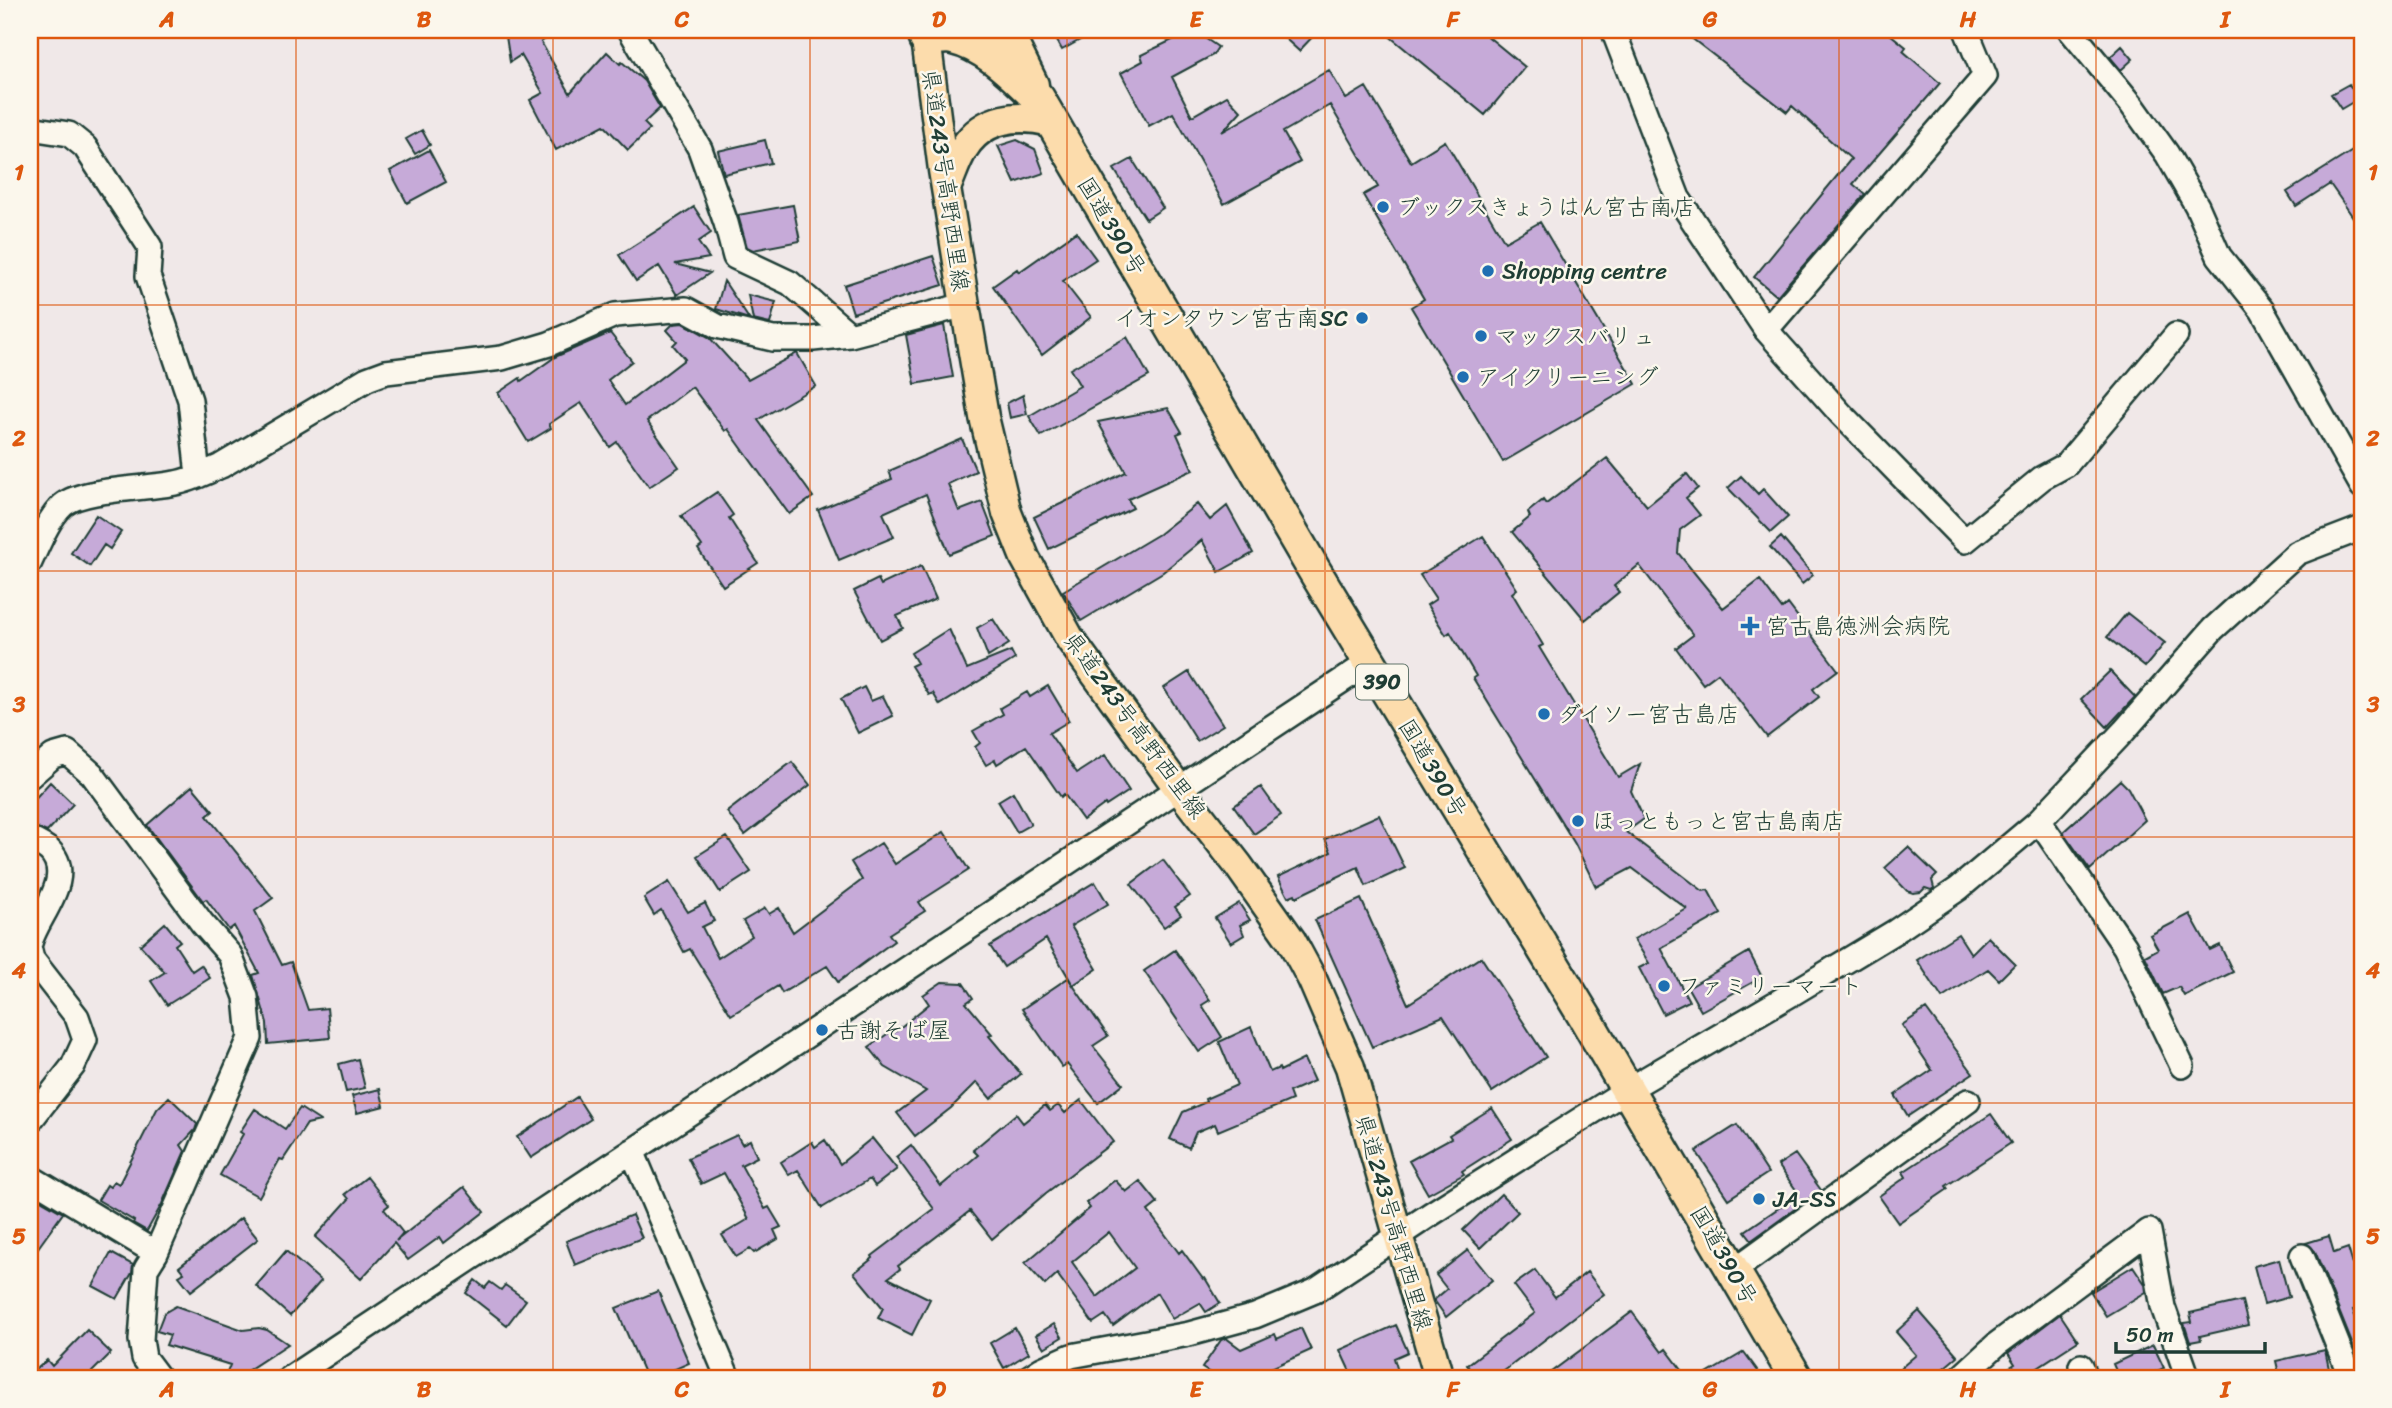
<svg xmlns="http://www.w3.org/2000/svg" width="2392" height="1408" viewBox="0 0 2392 1408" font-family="Sriracha,'Klee One',sans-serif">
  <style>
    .building { fill: #c6aad8; stroke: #1f3d34; stroke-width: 2; fill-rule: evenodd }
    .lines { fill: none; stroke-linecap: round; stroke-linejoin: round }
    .minor-casing { stroke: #1f3d34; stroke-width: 28 }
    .major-casing { stroke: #1f3d34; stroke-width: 33 }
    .highway-casing { stroke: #1f3d34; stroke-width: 37 }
    .minor { stroke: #fbf7ec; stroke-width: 23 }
    .major { stroke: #fcdcac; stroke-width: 28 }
    .highway { stroke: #fcdcac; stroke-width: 32 }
    .grid { fill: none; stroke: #de580e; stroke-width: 2; stroke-opacity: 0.55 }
    .poi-dot { fill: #1f6fb2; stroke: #fbf7ec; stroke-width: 2.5 }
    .labels { text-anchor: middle; stroke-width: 5; stroke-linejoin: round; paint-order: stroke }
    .shield { fill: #fbf7ec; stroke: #61756b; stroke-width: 2 }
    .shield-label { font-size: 21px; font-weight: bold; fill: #1f3d34 }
    .street-label { font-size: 23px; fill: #1f3d34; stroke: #fbf7ec }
    .poi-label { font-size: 23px; fill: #1f3d34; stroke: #fbf7ec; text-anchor: start }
    .neatline { fill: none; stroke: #de580e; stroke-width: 2.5 }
    .grid-label { font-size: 23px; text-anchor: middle; font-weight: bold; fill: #de580e }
  </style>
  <rect width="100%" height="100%" fill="#f0e8e8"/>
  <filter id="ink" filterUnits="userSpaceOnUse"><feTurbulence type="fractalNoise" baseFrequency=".0143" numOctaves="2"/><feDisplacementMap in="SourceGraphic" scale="14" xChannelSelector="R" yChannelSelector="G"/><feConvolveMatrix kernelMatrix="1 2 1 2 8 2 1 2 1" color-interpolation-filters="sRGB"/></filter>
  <g filter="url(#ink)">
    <path class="building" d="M505,30H560L541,42L570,93L607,52L620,64L622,62L644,81L660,108L644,123L650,129L628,150L604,125L556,150L530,100L543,93L521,55L510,62Z
      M1051,30H1098L1062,50Z
      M1193,30L1218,47L1213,55L1172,77L1192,116L1227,96L1241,111L1222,132L1329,70L1346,99L1366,87L1411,162L1445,141L1505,242L1540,222L1636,384L1503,462L1411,307L1424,299L1363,195L1378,187L1330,105L1283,132L1300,162L1224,204L1173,113L1149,126L1121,73L1143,61L1141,55Z
      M1276,30H1319L1299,51Z
      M1382,30H1480L1525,67L1485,115Z
      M1681,30H1885L1906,47L1903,51L1940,83L1853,184L1865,194L1777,296L1754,277L1851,159L1792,106L1787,112Z
      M2122,46L2133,59L2121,70L2110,57Z
      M2349,84L2358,99L2341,109L2331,94Z
      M422,130L430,145L415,154L406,139Z
      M765,140L771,163L724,174L718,151Z
      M1017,140L1035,149L1044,173L1015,183L998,146Z
      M2362,145V230L2330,184L2296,206L2287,192Z
      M429,150L446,182L407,203L390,171Z
      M1132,159L1163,208L1146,219L1114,169Z
      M793,205L800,241L753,250L747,247L738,215Z
      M694,207L711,233L698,242L709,258L675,264L710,273L677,295L659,266L636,281L619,255Z
      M1076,232L1096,259L1063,281L1091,317L1042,355L993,286L1017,269L1019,272Z
      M933,256L943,285L853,313L844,285Z
      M724,281L749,319L716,309Z
      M748,295L776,302L770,324L753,320Z
      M683,323L710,338L748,380L797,353L816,386L758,420L813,497L789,514L728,429L725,431L692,387L647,421L679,467L649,487L617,442L610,447L581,403L549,424L551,428L528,442L498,393L520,378L521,381L555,357L610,333L632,361L608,380L625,405L685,359L673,345L677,341L667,330L673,324Z
      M944,325L953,377L915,384L906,335Z
      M1127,337L1149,376L1041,436L1029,416L1080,386L1070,369Z
      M1023,395L1027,414L1010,418L1007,403Z
      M1168,408L1182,432L1177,434L1193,470L1128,499L1133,508L1049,549L1034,517L1126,472L1098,422Z
      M962,439L976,471L948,484L959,511L982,502L995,536L949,554L926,494L883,513L894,537L839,560L818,510L892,479L889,471Z
      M1607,458L1647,506L1687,474L1698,488L1686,498L1700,515L1680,530L1678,553L1723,608L1760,580L1782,609L1788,604L1838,670L1813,689L1819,697L1767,737L1718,673L1703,684L1676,648L1693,635L1639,565L1614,586L1619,592L1585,620L1512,532L1530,517L1528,512L1543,500L1546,504Z
      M1741,476L1758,494L1763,489L1788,517L1771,532L1728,488Z
      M717,492L733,515L729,518L758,563L723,586L698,549L702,546L681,516Z
      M1197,504L1210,520L1227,506L1253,553L1219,572L1202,540L1163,572L1081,621L1063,591L1159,534Z
      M96,515L121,532L110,549L104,545L90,566L71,553Z
      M1483,536L1517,589L1512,593L1543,645L1539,647L1618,777L1640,764L1631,791L1644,819L1626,832L1703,891L1708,890L1721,914L1661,948L1689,1001L1663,1014L1639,968L1649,963L1634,939L1687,909L1632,868L1596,887L1575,844L1473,678L1476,676L1450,632L1446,635L1427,605L1436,599L1420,575Z
      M1781,537L1813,575L1802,584L1770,547Z
      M921,566L936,599L897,616L903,628L880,640L854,591L878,579L881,585Z
      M2127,613L2165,643L2145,667L2107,637Z
      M993,619L1009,644L988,657L977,628Z
      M949,629L967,669L1011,651L1015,659L940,705L933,693L929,695L911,666L917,663L911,653Z
      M2110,671L2135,697L2107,727L2081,699Z
      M1189,672L1223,725L1197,741L1164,688Z
      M1048,686L1069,721L1049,733L1077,773L1105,755L1129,791L1106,806L1105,804L1083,820L1064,794L1061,797L1026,746L997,764L995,760L986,765L975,747L980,743L973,731L1003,714L1000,708L1027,692L1030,697Z
      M864,687L871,701L883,696L893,716L858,733L841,699Z
      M792,762L810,785L745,835L727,812Z
      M2120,780L2128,788L2145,820L2090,870L2063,832Z
      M50,782L73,804L47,832L30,825V804Z
      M192,786L213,811L207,816L273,898L255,911L282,965L291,962L308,1010L327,1008L330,1038L268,1044L267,1023L253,975L259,973L234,926L229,930L206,899L203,901L147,825Z
      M1261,787L1281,815L1254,834L1234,806Z
      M1013,792L1031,824L1017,832L998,801Z
      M1379,815L1405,868L1366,886L1358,867L1296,897L1295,894L1288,897L1278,877L1331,852L1325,839Z
      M944,832L969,870L919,902L925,911L889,934L894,941L838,982L827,966L782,993L778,986L731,1015L690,949L684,952L661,910L654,915L644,898L669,882L688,912L705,903L714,921L702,927L718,958L752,936L743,921L765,908L769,914L779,908L793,932L862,880L851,862L881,843L895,864Z
      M727,837L751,872L720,892L697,856Z
      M1908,847L1937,875L1932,880L1934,888L1931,890L1925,888L1921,892L1913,893L1907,891L1885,868Z
      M1163,860L1190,896L1175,907L1181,915L1164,927L1131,884Z
      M1095,882L1108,904L1071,926L1097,969L1073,985L1046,939L1004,967L990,946Z
      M1361,899L1408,1004L1481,957L1546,1057L1492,1092L1443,1016L1372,1047L1315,920Z
      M1239,903L1250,920L1240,925L1244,935L1231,943L1215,918Z
      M2190,914L2210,950L2220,945L2233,972L2184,996L2179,987L2163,994L2145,956L2158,949L2150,935Z
      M165,923L180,941L175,945L192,971L201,965L210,978L167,1005L151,981L165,972L140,945Z
      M1958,934L1971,954L1988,937L2015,964L1999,980L1988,969L1942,998L1917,960Z
      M1175,950L1210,1000L1202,1005L1222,1037L1199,1052L1144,971Z
      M1749,952L1762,977L1701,1011L1688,988Z
      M1068,978L1108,1036L1093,1046L1123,1084L1098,1103L1067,1064L1062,1067L1022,1009Z
      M942,982L963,983L973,998L966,1003L992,1034L989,1036L1021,1074L991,1099L977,1082L951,1108L915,1136L897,1113L926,1091L885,1067L869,1047L890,1032L891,1035L929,1004L923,995Z
      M1926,1009L1973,1073L1908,1116L1895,1095L1932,1070L1902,1025Z
      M1251,1027L1270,1072L1279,1068L1280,1071L1304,1059L1314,1081L1289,1092L1292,1100L1218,1131L1215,1124L1196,1132L1189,1148L1170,1139L1183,1112L1206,1102L1205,1099L1237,1085L1219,1042Z
      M358,1059L365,1088L346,1092L339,1064Z
      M380,1089L384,1106L357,1113L352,1096Z
      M169,1097L197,1124L195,1130L181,1145L185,1151L162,1204L147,1231L133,1223L134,1221L98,1200L107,1185L110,1187L114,1181L119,1184L157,1109Z
      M577,1097L591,1119L531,1158L517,1137Z
      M1081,1100L1113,1142L1046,1193L992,1239L970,1211L898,1266L900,1269L888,1278L930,1299L912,1335L878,1318L883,1308L854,1273L873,1258L872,1256L934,1209L896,1157L911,1145L941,1186L978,1155L973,1150L1016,1114L1023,1123L1045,1105L1050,1111L1058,1105L1065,1113Z
      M300,1108L320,1121L307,1124L283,1160L280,1159L259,1197L220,1175L243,1134L240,1132L255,1109L285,1129Z
      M1492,1108L1512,1139L1462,1171L1464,1174L1428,1194L1409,1161L1451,1138L1449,1135Z
      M1991,1114L2011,1143L1946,1186L1948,1189L1898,1223L1879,1196L1906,1177L1903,1172Z
      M1737,1125L1768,1173L1728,1199L1696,1151Z
      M737,1135L742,1144L750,1140L757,1157L741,1165L765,1209L769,1207L781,1227L774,1230L778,1239L754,1253L750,1249L736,1257L722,1235L749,1219L724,1173L701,1184L688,1158Z
      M872,1138L897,1169L875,1186L870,1179L822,1208L798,1170L789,1175L781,1162L812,1142L815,1147L825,1140L840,1164Z
      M1795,1154L1821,1190L1752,1240L1745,1231L1799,1194L1778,1165Z
      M367,1177L389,1205L384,1209L403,1233L396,1241L464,1187L484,1212L444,1243L440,1237L408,1260L394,1243L361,1279L315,1237L349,1199L345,1194Z
      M1115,1180L1126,1192L1140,1181L1158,1203L1148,1211L1179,1253L1182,1250L1203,1279L1205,1278L1220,1303L1206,1312L1200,1303L1172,1319L1157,1293L1113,1326L1105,1315L1093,1323L1057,1274L1045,1285L1025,1263L1090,1208L1086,1203ZM1109,1232L1135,1268L1097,1297L1072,1262Z
      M30,1194L63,1213L30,1259Z
      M1501,1194L1518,1212L1480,1248L1463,1230Z
      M632,1215L642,1238L575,1265L566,1241Z
      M241,1218L258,1239L191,1291L179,1276L184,1273L179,1267Z
      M2329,1236L2334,1253L2348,1248L2356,1275L2362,1273V1307L2353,1310L2362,1337V1368L2315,1251L2306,1243Z
      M1468,1250L1492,1280L1446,1317L1434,1300L1447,1289L1436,1275Z
      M286,1251L321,1281L290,1316L256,1286Z
      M111,1253L133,1265L132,1273L117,1299L93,1286Z
      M2279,1259L2289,1297L2264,1304L2254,1266Z
      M2133,1266L2145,1284L2146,1292L2106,1316L2091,1292Z
      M1535,1270L1555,1297L1587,1272L1604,1294L1495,1378H1477L1467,1365L1535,1313L1514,1285Z
      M475,1280L485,1288L490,1282L501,1290L505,1285L526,1300L507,1325L466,1293Z
      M658,1291L689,1363L655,1378H646L616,1308Z
      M2242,1301L2248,1325L2200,1336L2201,1340L2190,1342L2184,1323L2192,1322L2190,1313Z
      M176,1306L243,1330L259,1328L267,1330L288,1344L236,1378H225L230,1365L166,1345L170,1335L157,1331L164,1313Z
      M1919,1311L1958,1356L1932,1378H1889L1916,1355L1896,1332Z
      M1632,1312L1662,1352L1666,1349L1688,1378H1543Z
      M2060,1314L2078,1341L2021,1378H2017L2010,1367L2015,1364L2008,1353Z
      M1054,1324L1062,1337L1044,1348L1036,1335Z
      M1396,1325L1408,1352L1394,1358L1400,1378H1353L1340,1350Z
      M1015,1328L1029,1353L1004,1368L990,1343Z
      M1301,1328L1311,1350L1262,1372L1258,1378H1218L1202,1368L1221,1340L1226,1338L1241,1349L1275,1334L1277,1339Z
      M87,1330L111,1353L86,1378H30V1375L47,1360L52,1366Z
      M2153,1345L2164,1368L2142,1378H2119L2113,1364Z
      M2325,1350L2331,1378H2280L2276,1361Z
      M1744,1352L1763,1378H1700Z"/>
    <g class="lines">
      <defs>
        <path id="minor" d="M630,30L700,149L726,223L735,257L790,283L850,335
          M1619,30L1615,35L1678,198L1766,330L1841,414L1965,541L2042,478L2066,465L2176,335
          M2070,30L2132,105L2167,154L2197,206L2219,256L2262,310L2362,486
          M30,128L69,134L85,147L150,247L148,276L190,400L198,476
          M1766,330L1985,76L1966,30
          M30,562C39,543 48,519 63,505C83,488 148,489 175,483C191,480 207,472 221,466L367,379L386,372L502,358L549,344L615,315L686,309L717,326L773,339H813L850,335L965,305
          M30,776L53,756L67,752L92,774L202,923L230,955L246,997L250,1038L156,1253L146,1269L141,1340L144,1358L159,1378
          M2039,821L2125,947L2182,1066
          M30,839C36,842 44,846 49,850C77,877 37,916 30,943
          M30,951L32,959L77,1017L85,1040L73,1066L30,1121
          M632,1151L728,1378
          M30,1177L156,1253
          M2302,1256L2351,1378
          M1733,1271L1968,1101
          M2081,1366L2087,1378
          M290,1378L1370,662
          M1028,1378L1042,1369L1071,1356L1189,1334L1255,1316L1315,1291L1431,1214L1627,1090L1795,992L1896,931L1958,889L2039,821L2124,731L2213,629L2297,553L2362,528
          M1960,1378L1997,1344L2149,1231L2163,1307L2188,1378"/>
        <path id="major" d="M926,39L943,170L965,305L984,417L1007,513L1025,558L1070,639L1179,789L1238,865L1291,940L1312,979L1350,1067L1439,1378
          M946,188C952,175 956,160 964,148C984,116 1018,114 1051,122"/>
        <path id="highway" d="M925,30L926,39C935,39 945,36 953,38C987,46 1014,75 1038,98L1314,570L1586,1019L1796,1378
          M1005,30L1032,85"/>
      </defs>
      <use href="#minor" class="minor-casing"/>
      <use href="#major" class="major-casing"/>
      <use href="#highway" class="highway-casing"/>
      <use href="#minor" class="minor"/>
      <use href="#major" class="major"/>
      <use href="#highway" class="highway"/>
    </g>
  </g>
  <path class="grid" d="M296,30V1378M553,30V1378M810,30V1378M1067,30V1378M1325,30V1378M1582,30V1378M1839,30V1378M2096,30V1378M30,305H2362M30,571H2362M30,837H2362M30,1103H2362"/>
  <g class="poi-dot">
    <circle cx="1383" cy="207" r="7"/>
    <circle cx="1488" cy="271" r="7"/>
    <circle cx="1362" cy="318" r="7"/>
    <circle cx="1481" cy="336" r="7"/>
    <circle cx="1463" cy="377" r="7"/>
    <path d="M1746.5 615.5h7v7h7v7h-7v7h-7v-7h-7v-7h7z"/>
    <circle cx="1544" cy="714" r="7"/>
    <circle cx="1578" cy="821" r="7"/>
    <circle cx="1664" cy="986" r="7"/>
    <circle cx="822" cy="1030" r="7"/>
    <circle cx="1759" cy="1199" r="7"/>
  </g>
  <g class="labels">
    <rect class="shield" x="1356" y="664.5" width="52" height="35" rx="5"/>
    <g class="shield-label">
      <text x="1382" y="689">390</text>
    </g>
    <g class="street-label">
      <text transform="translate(946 180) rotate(82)" y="8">県道243号高野西里線</text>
      <text transform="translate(1112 226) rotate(59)" y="8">国道390号</text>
      <text transform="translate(1135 725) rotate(54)" y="8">県道243号高野西里線</text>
      <text transform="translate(1433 768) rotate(59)" y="8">国道390号</text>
      <text transform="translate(1394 1222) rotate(74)" y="8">県道243号高野西里線</text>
      <text transform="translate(1724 1255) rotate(60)" y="8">国道390号</text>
    </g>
    <g class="poi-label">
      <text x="1397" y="215">ブックスきょうはん宮古南店</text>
      <text x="1502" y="279">Shopping centre</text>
      <text x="1348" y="326" text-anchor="end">イオンタウン宮古南SC</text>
      <text x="1495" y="344">マックスバリュ</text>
      <text x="1477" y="385">アイクリーニング</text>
      <text x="1766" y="634">宮古島徳洲会病院</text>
      <text x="1558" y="722">ダイソー宮古島店</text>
      <text x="1592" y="829">ほっともっと宮古島南店</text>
      <text x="1678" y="994">ファミリーマート</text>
      <text x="836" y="1038">古謝そば屋</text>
      <text x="1773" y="1207">JA-SS</text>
    </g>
  </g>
  <rect width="2392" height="1408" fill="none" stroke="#fbf7ec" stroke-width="77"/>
  <path d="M2116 1342v10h149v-10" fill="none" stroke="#1f3d34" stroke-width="3.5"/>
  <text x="2126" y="1342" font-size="21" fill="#1f3d34" stroke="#fbf7ec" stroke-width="5" paint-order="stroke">50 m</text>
  <rect x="38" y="38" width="2316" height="1332" class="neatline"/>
  <g class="grid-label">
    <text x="167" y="27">A</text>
    <text x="424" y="27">B</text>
    <text x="682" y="27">C</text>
    <text x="939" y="27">D</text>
    <text x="1196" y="27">E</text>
    <text x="1453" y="27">F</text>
    <text x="1710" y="27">G</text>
    <text x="1968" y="27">H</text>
    <text x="2225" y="27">I</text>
    <text x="19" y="180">1</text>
    <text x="2373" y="180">1</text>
    <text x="19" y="446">2</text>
    <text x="2373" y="446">2</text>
    <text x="19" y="712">3</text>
    <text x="2373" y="712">3</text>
    <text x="19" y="978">4</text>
    <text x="2373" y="978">4</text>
    <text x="19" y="1244">5</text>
    <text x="2373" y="1244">5</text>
    <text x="167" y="1397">A</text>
    <text x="424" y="1397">B</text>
    <text x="682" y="1397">C</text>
    <text x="939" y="1397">D</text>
    <text x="1196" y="1397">E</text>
    <text x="1453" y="1397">F</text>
    <text x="1710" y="1397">G</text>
    <text x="1968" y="1397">H</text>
    <text x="2225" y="1397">I</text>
  </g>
</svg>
